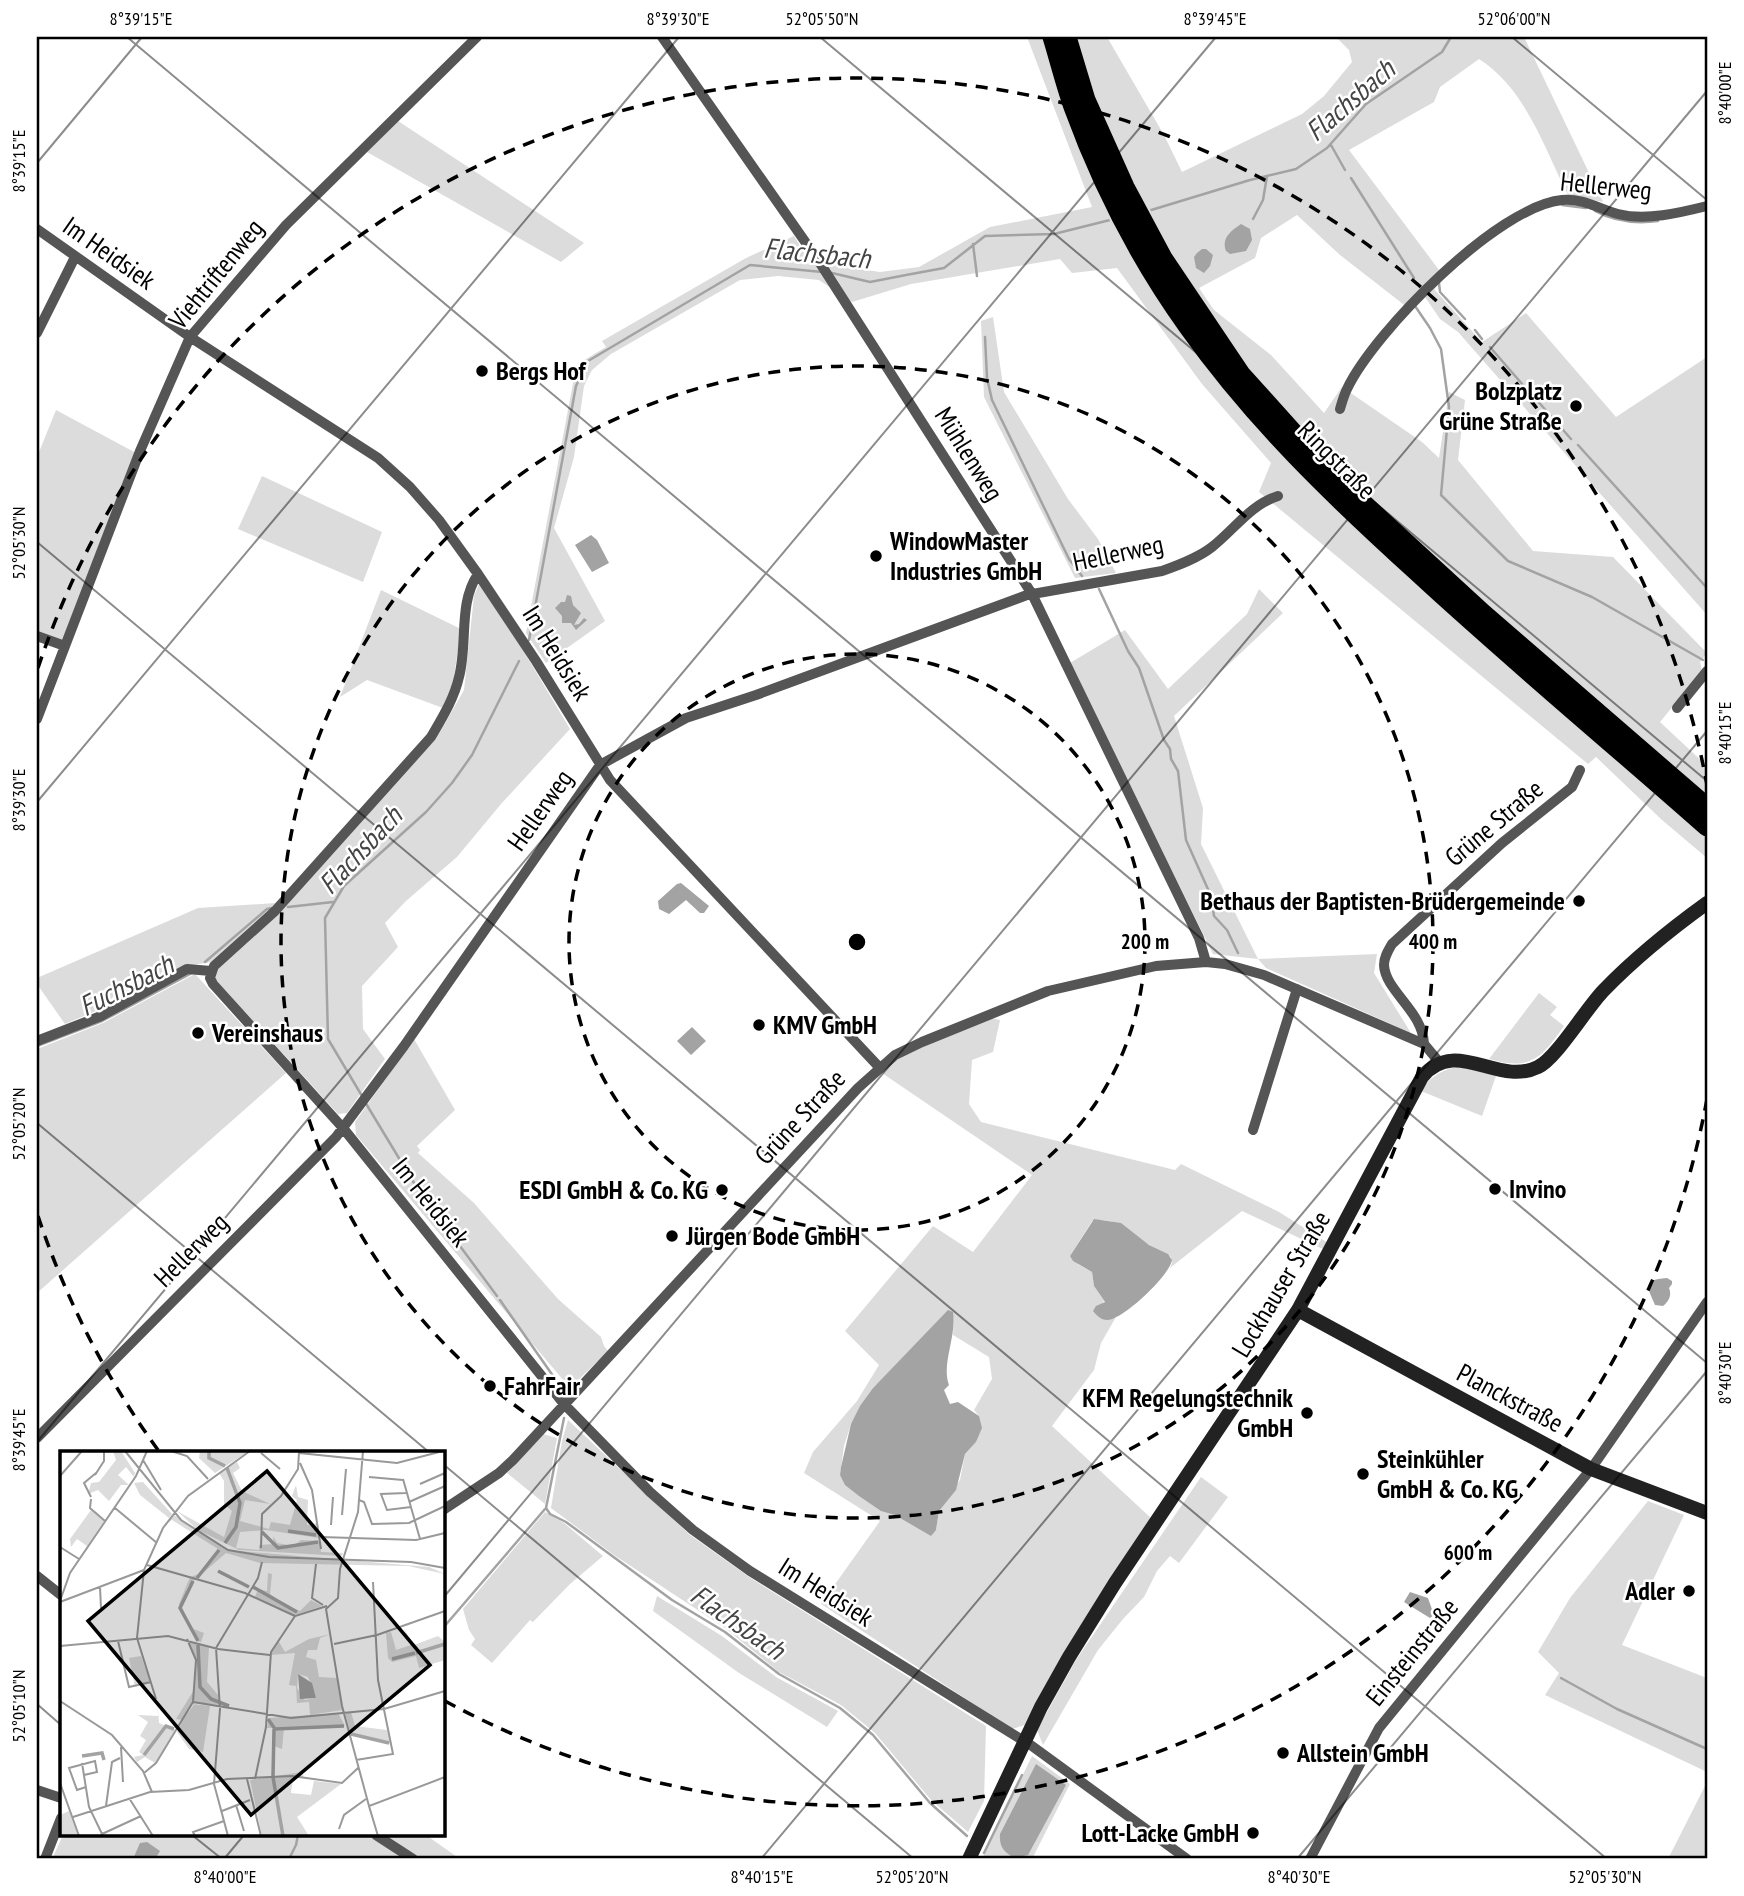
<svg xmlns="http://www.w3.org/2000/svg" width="1744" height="1896" viewBox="0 0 1744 1896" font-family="'PT Sans Narrow',sans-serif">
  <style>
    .green { fill: #dcdcdc; fill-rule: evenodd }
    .water { fill: #a3a3a3 }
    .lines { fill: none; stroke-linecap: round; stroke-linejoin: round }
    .stream { stroke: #a3a3a3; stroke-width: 2.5 }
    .highway-casing { stroke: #dbdbdb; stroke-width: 23 }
    .street { stroke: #555; stroke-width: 10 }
    .secondary { stroke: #222; stroke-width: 14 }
    .highway { stroke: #000; stroke-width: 19 }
    .ticks { fill: none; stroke: #000; stroke-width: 2; stroke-opacity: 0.45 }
    .ring { fill: none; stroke: #000; stroke-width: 3.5; stroke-dasharray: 12 9 }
    .poi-dot { fill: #000; stroke: #fff; stroke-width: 2.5 }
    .labels { text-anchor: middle; stroke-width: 5; stroke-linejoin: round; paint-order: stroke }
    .street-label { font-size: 26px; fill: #000; stroke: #fff }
    .poi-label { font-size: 26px; font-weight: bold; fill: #000; stroke: #fff; text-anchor: start }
    .water-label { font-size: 28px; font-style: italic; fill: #444; stroke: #fff }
    .inset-river { fill: none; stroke: #a3a3a3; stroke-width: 3.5 }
    .inset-road { fill: none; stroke: #999; stroke-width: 2 }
    .view { fill: #000; fill-opacity: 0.15; stroke: #000; stroke-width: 3.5 }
    .inset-edge { fill: none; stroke: #000; stroke-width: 3.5 }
    .centre { fill: #000; stroke: #fff; stroke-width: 3.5 }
    .ring-label { font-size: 21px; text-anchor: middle; font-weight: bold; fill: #000; stroke: #fff; stroke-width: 5; stroke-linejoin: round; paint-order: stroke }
    .neatline { fill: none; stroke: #000; stroke-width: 2.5 }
    .ticks-label { font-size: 18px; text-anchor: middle; fill: #000 }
  </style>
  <rect width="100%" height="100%" fill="#fff"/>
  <path class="green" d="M1027,37H1043L1261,432L1308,483L1361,534L1707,840V858L1662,820L1596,757L1588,764L1259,492L1271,463L1202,384L1117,268L1072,273L1060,259L911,284L852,302L819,280L778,276L740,280L611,354L592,370L584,386L574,457L554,528L605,621L546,663L526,633L574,378L581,362L606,347L602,341L746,258L794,236L810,262L880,272L919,267L990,227L1092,207Z
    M1075,37H1107L1164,135L1182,172L1302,114L1324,96L1352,62L1349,50L1336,37H1524L1603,202L1568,195C1544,148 1526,89 1479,59L1440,87L1434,102L1349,150L1445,278L1434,289L1482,342L1526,313L1616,417L1707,357V615L1458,332L1440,319L1425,297L1412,311L1340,255L1297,215L1261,238L1255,258L1199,288L1214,310L1271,355L1324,413L1342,387L1422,442L1439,458L1449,392L1465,400L1458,460L1533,551L1613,557L1707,653L1700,662L1702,671L1660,722L1707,766V799L1463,585L1312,443L1240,361L1164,243L1133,185L1098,111Z
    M398,121L584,243L561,262L367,152Z
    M993,317L1004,392L1068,499L1098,539L1116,573L1075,578L984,397L981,321Z
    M56,410L136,453L64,640L37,634V457Z
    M262,476L382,532L363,582L238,529Z
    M479,584L511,630L570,729L501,804L457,857L406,901L385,923L398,947L362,986L363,1029L385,1059L347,1113L338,1114L215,979L221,962L436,739L464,690L474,596Z
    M1259,589L1283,613L1174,716L1203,808L1201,844L1258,959L1377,954L1374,973L1411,1033L1266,968L1258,959L1213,954L1070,663L1125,630L1168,689L1247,614Z
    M381,590L461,629L452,690L443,708L367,680L340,697Z
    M276,903L211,962L186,966L115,1003L65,1024L37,984V978L198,908Z
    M195,974L286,1073L37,1293V1049L103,1023Z
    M1539,993L1557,1007L1550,1015L1564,1026C1541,1059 1530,1071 1489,1059Z
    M991,1018L1000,1020L993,1052L972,1060L969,1104L981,1122L1175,1170L1181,1164L1279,1212L1328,1243L1325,1250L1242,1211L1170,1268L1172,1263L1171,1257C1165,1252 1158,1250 1151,1246C1130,1234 1120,1216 1092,1221L1070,1256L1079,1265L1092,1272L1094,1286L1104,1301L1102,1304L1107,1320L1116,1317L1101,1343L1094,1370L1052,1426L1152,1519L1025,1725L1012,1729L821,1604L880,1521L804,1473L813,1452L857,1401L879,1365L845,1331L933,1226L973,1252L1032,1175L879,1071L897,1058ZM948,1311L954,1318L953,1335L989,1357L992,1379L974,1410L979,1416L976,1442L965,1454L960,1480L939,1511L936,1530L895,1515L840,1475L844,1446L851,1424L873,1388Z
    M414,1039L455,1110L417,1146L420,1150L418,1153L474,1203L558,1299L601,1337L604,1346L608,1351L570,1388L356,1135L355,1122Z
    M1452,1068H1468L1496,1076L1482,1116L1421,1091C1429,1078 1439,1072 1452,1068Z
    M568,1420L690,1535L749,1577L986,1726L984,1801L968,1832L931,1800L875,1733L841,1705L779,1672L725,1628L614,1555L551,1508L562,1441Z
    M543,1434L557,1438L545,1504L507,1473Z
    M1201,1477L1228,1497L1179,1563L1170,1556L1157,1571L1144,1597L1123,1619L1098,1650L1043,1745L1037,1730L1076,1660Z
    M1648,1501L1684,1515L1622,1645L1707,1678V1772L1545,1695L1559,1673L1538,1652L1570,1598Z
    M545,1512L564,1523L603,1556L570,1584L533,1622L530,1620L492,1663L471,1645L475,1639L469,1630L463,1609Z
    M657,1596L722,1636L776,1677L838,1711L827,1727L739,1673L653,1611Z
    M1032,1756L1070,1784L1032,1859H982Z
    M1707,1782V1859H1674L1669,1857Z
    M63,1835H426L460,1859H52Z"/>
  <path class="water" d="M1241,224L1250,229L1252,240L1246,251L1230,254L1226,251C1221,238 1231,231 1241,224Z
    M1202,249H1206L1213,255L1210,266L1204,273L1196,268L1194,257L1197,253Z
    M591,535L597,540L609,563L592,572L575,545Z
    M567,595L571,596L573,605L581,613L574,625L579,624L584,618L587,620L576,630L571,623H562V616L555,608L561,602H565Z
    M681,883L709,906L704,913H700L686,900L669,914L659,909L658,901L677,884Z
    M692,1027L706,1041L691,1055L677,1041Z
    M1094,1219L1121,1223L1149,1245L1168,1254L1172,1260C1170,1275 1123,1320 1107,1320C1101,1320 1096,1315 1093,1311L1096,1306L1105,1302L1094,1286L1092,1272L1073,1261L1070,1256Z
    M1667,1278L1672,1281V1284L1669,1288C1672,1295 1669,1301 1663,1306L1655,1305C1646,1285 1643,1280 1667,1278Z
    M948,1310L953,1312C957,1336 941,1364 949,1385L944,1390L950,1404L958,1402L979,1416L982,1428L976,1442L965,1454L956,1490L939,1511L936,1530L931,1536L895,1515L881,1511L859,1496L845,1485L840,1475L841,1467L851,1424L860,1406L873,1388Z
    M1410,1592L1428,1598L1434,1615L1430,1618L1404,1602Z
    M1036,1764L1066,1785L1028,1855L1014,1858C1004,1852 999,1847 1000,1834Z
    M147,1842L160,1851L155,1859H133L140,1843Z"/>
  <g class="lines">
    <path class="stream" d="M1331,145L1345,170
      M1351,178L1414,278
      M1562,205L1586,208
      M1148,211L1250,180L1296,169L1327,148L1366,104L1442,52L1451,37
      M1595,211C1615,222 1635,224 1658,221
      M1253,219L1263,200L1267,176
      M973,244L977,276
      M832,273L870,282L906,275L944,268L985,236L1054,234L1114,219
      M1439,283L1440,292L1465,319
      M1415,306L1430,328L1441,349L1449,407L1441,495L1508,561L1592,597L1703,660
      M1475,330L1482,339
      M985,337L987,378L992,400L1069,559L1082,576
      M1490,347L1523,385
      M1528,390L1571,439
      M1578,445L1707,588
      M1099,589L1128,651L1139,668L1164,740L1170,749L1171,759L1178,771L1186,840L1211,896L1214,916L1227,930L1238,953
      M529,640L576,386L588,361L750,265L822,272
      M288,907L333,902
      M205,962L267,909L272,908
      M37,1046L102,1021L192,973
      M362,1096L328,1039L325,918L344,886L426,812L452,783L472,755L519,661
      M365,1102L417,1188L497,1296
      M500,1300L565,1393
      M564,1418L546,1508L550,1514L566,1522L672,1600L725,1632L779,1674L840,1708L873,1735L930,1803L967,1836
      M443,1628L545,1509
      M1561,1678L1617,1709L1707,1749
      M984,1853L1022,1775
      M289,1859L296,1845L298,1835"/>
    <defs>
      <path id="highway" d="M1052,37C1059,60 1065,84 1073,107C1101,184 1140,260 1188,327C1254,420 1333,496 1418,573C1512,660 1611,742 1707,827
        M1067,37L1086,100L1125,187L1163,258L1241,374L1295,434L1350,491L1484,614L1707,807"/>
    </defs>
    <use href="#highway" class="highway-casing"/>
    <path class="street" d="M662,37L820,263L1032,594L1199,938L1206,962
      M37,229L190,337L378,458L410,487L439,520L478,574L536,661L610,780L879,1067
      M37,333L75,257
      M1340,409C1342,402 1344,395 1347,389C1374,332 1498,206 1562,200C1583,198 1599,209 1618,214C1646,221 1679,213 1707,206
      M478,574C458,603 468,643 459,677C454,699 442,718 431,737L275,911L214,966L210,978L213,984L343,1128L564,1404L650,1492L693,1530L750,1571L1032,1746L1187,1859
      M37,636L65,646
      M1677,708L1707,671
      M37,719L140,451L190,337L286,225L477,37
      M37,1041L101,1016L187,969L211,971
      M1424,1044C1423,1011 1385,991 1384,965C1384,957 1388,951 1392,944L1502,843L1572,787L1580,770
      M1253,1130L1297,989
      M37,1438L336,1137L404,1046L600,765L686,718L756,695L1027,595L1162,571C1179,565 1198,558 1212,547C1235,529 1250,505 1278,496
      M443,1510L499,1473L513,1460L858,1088L895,1055L922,1042L1048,991L1156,966L1206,962L1225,964L1264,975L1424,1044L1440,1063
      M37,1576L61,1595
      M37,1790L61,1798
      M376,1835L413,1859
      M45,1859L61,1818
      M1310,1859L1379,1728L1591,1469L1707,1302"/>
    <path class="secondary" d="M1298,1310L1591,1469L1707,1513
      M969,1859L1041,1707L1069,1657L1115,1583L1298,1310L1422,1077C1456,1036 1498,1087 1538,1067C1556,1059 1587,1007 1604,990C1635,958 1671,929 1707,903"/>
    <use href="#highway" class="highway"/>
  </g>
  <path class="ticks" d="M127,37L1707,1363M820,37L1707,781M1512,37L1707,200M37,163L142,37M37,542L1607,1859M37,802L679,37M37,1123L430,1453M37,1442L1216,37M443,1464L914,1859M443,1598L1707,91M37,1704L61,1725M192,1835L222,1859M224,1859L244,1835M761,1859L1707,731M1297,1859L1707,1371"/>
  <g class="ring">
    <circle cx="857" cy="942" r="288"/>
    <circle cx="857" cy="942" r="576"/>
    <path d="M1707 1099A864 864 0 0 1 445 1701M158 1450A864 864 0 0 1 38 1216M38 668A864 864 0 0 1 1707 785"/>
  </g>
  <g class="poi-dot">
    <circle cx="482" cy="371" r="7"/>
    <circle cx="1576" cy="406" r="7"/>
    <circle cx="876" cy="556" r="7"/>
    <circle cx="1579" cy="901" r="7"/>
    <circle cx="759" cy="1025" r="7"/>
    <circle cx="198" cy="1033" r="7"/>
    <circle cx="1495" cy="1189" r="7"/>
    <circle cx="722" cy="1190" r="7"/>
    <circle cx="672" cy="1236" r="7"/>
    <circle cx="490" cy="1386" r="7"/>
    <circle cx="1307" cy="1413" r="7"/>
    <circle cx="1363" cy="1474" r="7"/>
    <circle cx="1689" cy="1591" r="7"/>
    <circle cx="1283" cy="1753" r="7"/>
    <circle cx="1253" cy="1833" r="7"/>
  </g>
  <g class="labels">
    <g class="street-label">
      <text transform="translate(1606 186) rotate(6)" y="9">Hellerweg</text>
      <text transform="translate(109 253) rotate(35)" y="9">Im Heidsiek</text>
      <text transform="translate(216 274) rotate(-51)" y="9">Viehtriftenweg</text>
      <text transform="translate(969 454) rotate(58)" y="9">Mühlenweg</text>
      <text transform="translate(1337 460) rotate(45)" y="9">Ringstraße</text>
      <text transform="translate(1118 553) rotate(-12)" y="9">Hellerweg</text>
      <text transform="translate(557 653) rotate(58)" y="9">Im Heidsiek</text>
      <text transform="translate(540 810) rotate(-55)" y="9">Hellerweg</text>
      <text transform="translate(1494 823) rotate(-40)" y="9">Grüne Straße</text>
      <text transform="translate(800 1117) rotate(-47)" y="9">Grüne Straße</text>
      <text transform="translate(431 1202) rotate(51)" y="9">Im Heidsiek</text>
      <text transform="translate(191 1250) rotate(-45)" y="9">Hellerweg</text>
      <text transform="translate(1281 1284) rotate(-59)" y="9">Lockhauser Straße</text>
      <text transform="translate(1510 1398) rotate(28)" y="9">Planckstraße</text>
      <text transform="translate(826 1592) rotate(32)" y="9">Im Heidsiek</text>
      <text transform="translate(1412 1652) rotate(-51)" y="9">Einsteinstraße</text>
    </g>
    <g class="poi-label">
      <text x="496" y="380">Bergs Hof</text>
      <text x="1562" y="400" text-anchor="end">Bolzplatz<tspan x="1562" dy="30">Grüne Straße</tspan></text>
      <text x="890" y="550">WindowMaster<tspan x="890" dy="30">Industries GmbH</tspan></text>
      <text x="1565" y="910" text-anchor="end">Bethaus der Baptisten-Brüdergemeinde</text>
      <text x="773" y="1034">KMV GmbH</text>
      <text x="212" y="1042">Vereinshaus</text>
      <text x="1509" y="1198">Invino</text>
      <text x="708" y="1199" text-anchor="end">ESDI GmbH &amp; Co. KG</text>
      <text x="686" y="1245">Jürgen Bode GmbH</text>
      <text x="504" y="1395">FahrFair</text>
      <text x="1293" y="1407" text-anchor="end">KFM Regelungstechnik<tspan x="1293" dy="30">GmbH</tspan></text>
      <text x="1377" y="1468">Steinkühler<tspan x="1377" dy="30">GmbH &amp; Co. KG</tspan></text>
      <text x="1675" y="1600" text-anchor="end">Adler</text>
      <text x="1297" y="1762">Allstein GmbH</text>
      <text x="1239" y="1842" text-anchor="end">Lott-Lacke GmbH</text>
    </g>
    <g class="water-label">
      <text transform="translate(1350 100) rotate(-41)" y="10">Flachsbach</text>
      <text transform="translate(817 253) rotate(6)" y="10">Flachsbach</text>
      <text transform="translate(360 850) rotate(-47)" y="10">Flachsbach</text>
      <text transform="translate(126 985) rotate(-27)" y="10">Fuchsbach</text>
      <text transform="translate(738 1622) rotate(35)" y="10">Flachsbach</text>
    </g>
  </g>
  <g transform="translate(60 1451)">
    <rect width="385" height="385" fill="#fff"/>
    <path d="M53,0H61L75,22L74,26L66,16L58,24L69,34H61L49,50L38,39L28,43L31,32L39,31L56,9ZM140,0H189L155,22L139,7ZM177,11L180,17L173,22L182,40L210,53L185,49L180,70L209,78L211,71L230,74L237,49L232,45L236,34L238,46L248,49L247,74L258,72L259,87L206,79L180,81L176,97L199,99V94L214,93L213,85L217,92L233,95L241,89L259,90L261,101L283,102L282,105L179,99L138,79L117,60L164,86L172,60L164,53V30L159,22ZM83,31L112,63L109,67L80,44L74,32ZM31,59L44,70L27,95L17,88L11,96L10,88ZM114,64L167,99L369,116L385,123L348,115L200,112L166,102L128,135L121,154L131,177L144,182L141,191L137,190L119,153L130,126L142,122L158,98L112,69L107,72ZM208,122L212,123L210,143L224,153L240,160L251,149L262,155L235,164L195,146L198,138L207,140ZM343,176L354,194L378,185L385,191V209L359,217L356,205L332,211L328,207L326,182L331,181L336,199L351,194ZM271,183L260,187L257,199H248L246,206L256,209L259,226L277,227L282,259L250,264L249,251L237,252L236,235L229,234L235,202L210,204L218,189L225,201L249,188ZM238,223L248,226L256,247L245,249L237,237ZM128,190L149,196L147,231L159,245L160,254L135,252L123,269L116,268L134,239L136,208ZM81,205L90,230L75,236L69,207ZM97,248L99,272L115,279L95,312L85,306L77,311L74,306L83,304L79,301L86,289L80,285L88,271L78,264L98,265ZM132,253L150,255L143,301L129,298L117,281ZM285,261H291L295,275L327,279L331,293L291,284ZM278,262L285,275L224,277L222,298L214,295V277H207L209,267ZM242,321L244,327H233L231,342L251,344L254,330L281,333L237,366L249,385H202L190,329ZM9,360L18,385H0V364Z" fill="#dcdcdc" fill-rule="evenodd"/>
    <path d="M238,223L252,232L256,247L240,248Z" fill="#a3a3a3"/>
    <path class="inset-river" d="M149,0V7L165,15M228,80L256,84M202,81L218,97L258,91M165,92L176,76L180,52L167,17M158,120L189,136M137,127L159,99M133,130L120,157L138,190M193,136L237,161M138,194L140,236L151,248L169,255M356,202L385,193M332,208L355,202M208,268L215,278L284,275M291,283L329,292M84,304L106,275L114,278M22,305L42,302L44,309M213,325L214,278M213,326L223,385"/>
    <path class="inset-road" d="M65,0L121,69L168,99L209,106L351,111L385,117M111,0L127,5L148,28M191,0H222M303,0L298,61L280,118L278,147L266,158L282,255L309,355M201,2L220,18M239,2L337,12L383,0M83,9L101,39M240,12L252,39L261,98M35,24L44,10V0M0,25L22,0M309,26L343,29M343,28L360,88M360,33L385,22M346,42L321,43L327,59L351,56M31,46L24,32L36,22M31,48L30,57L45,70M299,49L304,51L312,73L349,72L385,55M349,51L385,35M55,57L97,92M282,64L286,18M271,74L273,46M261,86L356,89L385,82M0,96L19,108M201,97L202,63L221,45L238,18L239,1M256,113L252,147L263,154M87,114L185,142L235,165M40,136L41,157M0,150L10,122L76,25L87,0M0,151L84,119M58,190L69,236L91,231M274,193L317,184L385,160M0,195L108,185L158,198L210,204M96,248L77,187L84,119L103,77L128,45L190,0M0,250L52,284L83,320L92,341M133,251L231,267L324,258L385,240M61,296L63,331M296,309L333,303L318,229L313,131M22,312L29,356L43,385M84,322L96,312L133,251L136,209L127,188M24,324L37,321L35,310L9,317L17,339L26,336M187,328L201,385M195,328L206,276L211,201L235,165L267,155M0,332L19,385M69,347L93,385M176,354L184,380M46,355L52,311L60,307M162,360L190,349M13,366L90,341L129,339L167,328L232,325L282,332L298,317M279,378L284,364L306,348M42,383L81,365M135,385L133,381L164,370M168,385L154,333L160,258L156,197L198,127L202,111M318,385L309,355L385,326"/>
    <path class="view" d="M207,20L370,214L191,364L28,170Z"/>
    <rect width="385" height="385" class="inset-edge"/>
  </g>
  <circle cx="857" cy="942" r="10" class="centre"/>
  <g class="ring-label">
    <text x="1145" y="949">200 m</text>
    <text x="1433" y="949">400 m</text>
    <text x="1468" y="1560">600 m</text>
  </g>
  <rect width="1744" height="1896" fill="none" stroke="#ffffff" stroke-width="77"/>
  <rect x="38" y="38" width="1668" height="1819" class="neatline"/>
  <g class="ticks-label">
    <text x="141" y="25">8°39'15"E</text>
    <text x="678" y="25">8°39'30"E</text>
    <text x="822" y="25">52°05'50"N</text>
    <text x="1215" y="25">8°39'45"E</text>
    <text x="1514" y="25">52°06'00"N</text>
    <text transform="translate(1725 93) rotate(-90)" y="6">8°40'00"E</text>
    <text transform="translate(19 161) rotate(-90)" y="6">8°39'15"E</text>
    <text transform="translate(19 543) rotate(-90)" y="6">52°05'30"N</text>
    <text transform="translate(1725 733) rotate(-90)" y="6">8°40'15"E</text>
    <text transform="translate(19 800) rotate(-90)" y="6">8°39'30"E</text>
    <text transform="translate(19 1124) rotate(-90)" y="6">52°05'20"N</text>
    <text transform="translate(1725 1373) rotate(-90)" y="6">8°40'30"E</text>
    <text transform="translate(19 1440) rotate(-90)" y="6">8°39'45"E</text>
    <text transform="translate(19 1706) rotate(-90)" y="6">52°05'10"N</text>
    <text x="225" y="1883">8°40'00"E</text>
    <text x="762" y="1883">8°40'15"E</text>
    <text x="912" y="1883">52°05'20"N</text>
    <text x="1299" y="1883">8°40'30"E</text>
    <text x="1605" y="1883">52°05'30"N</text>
  </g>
</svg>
